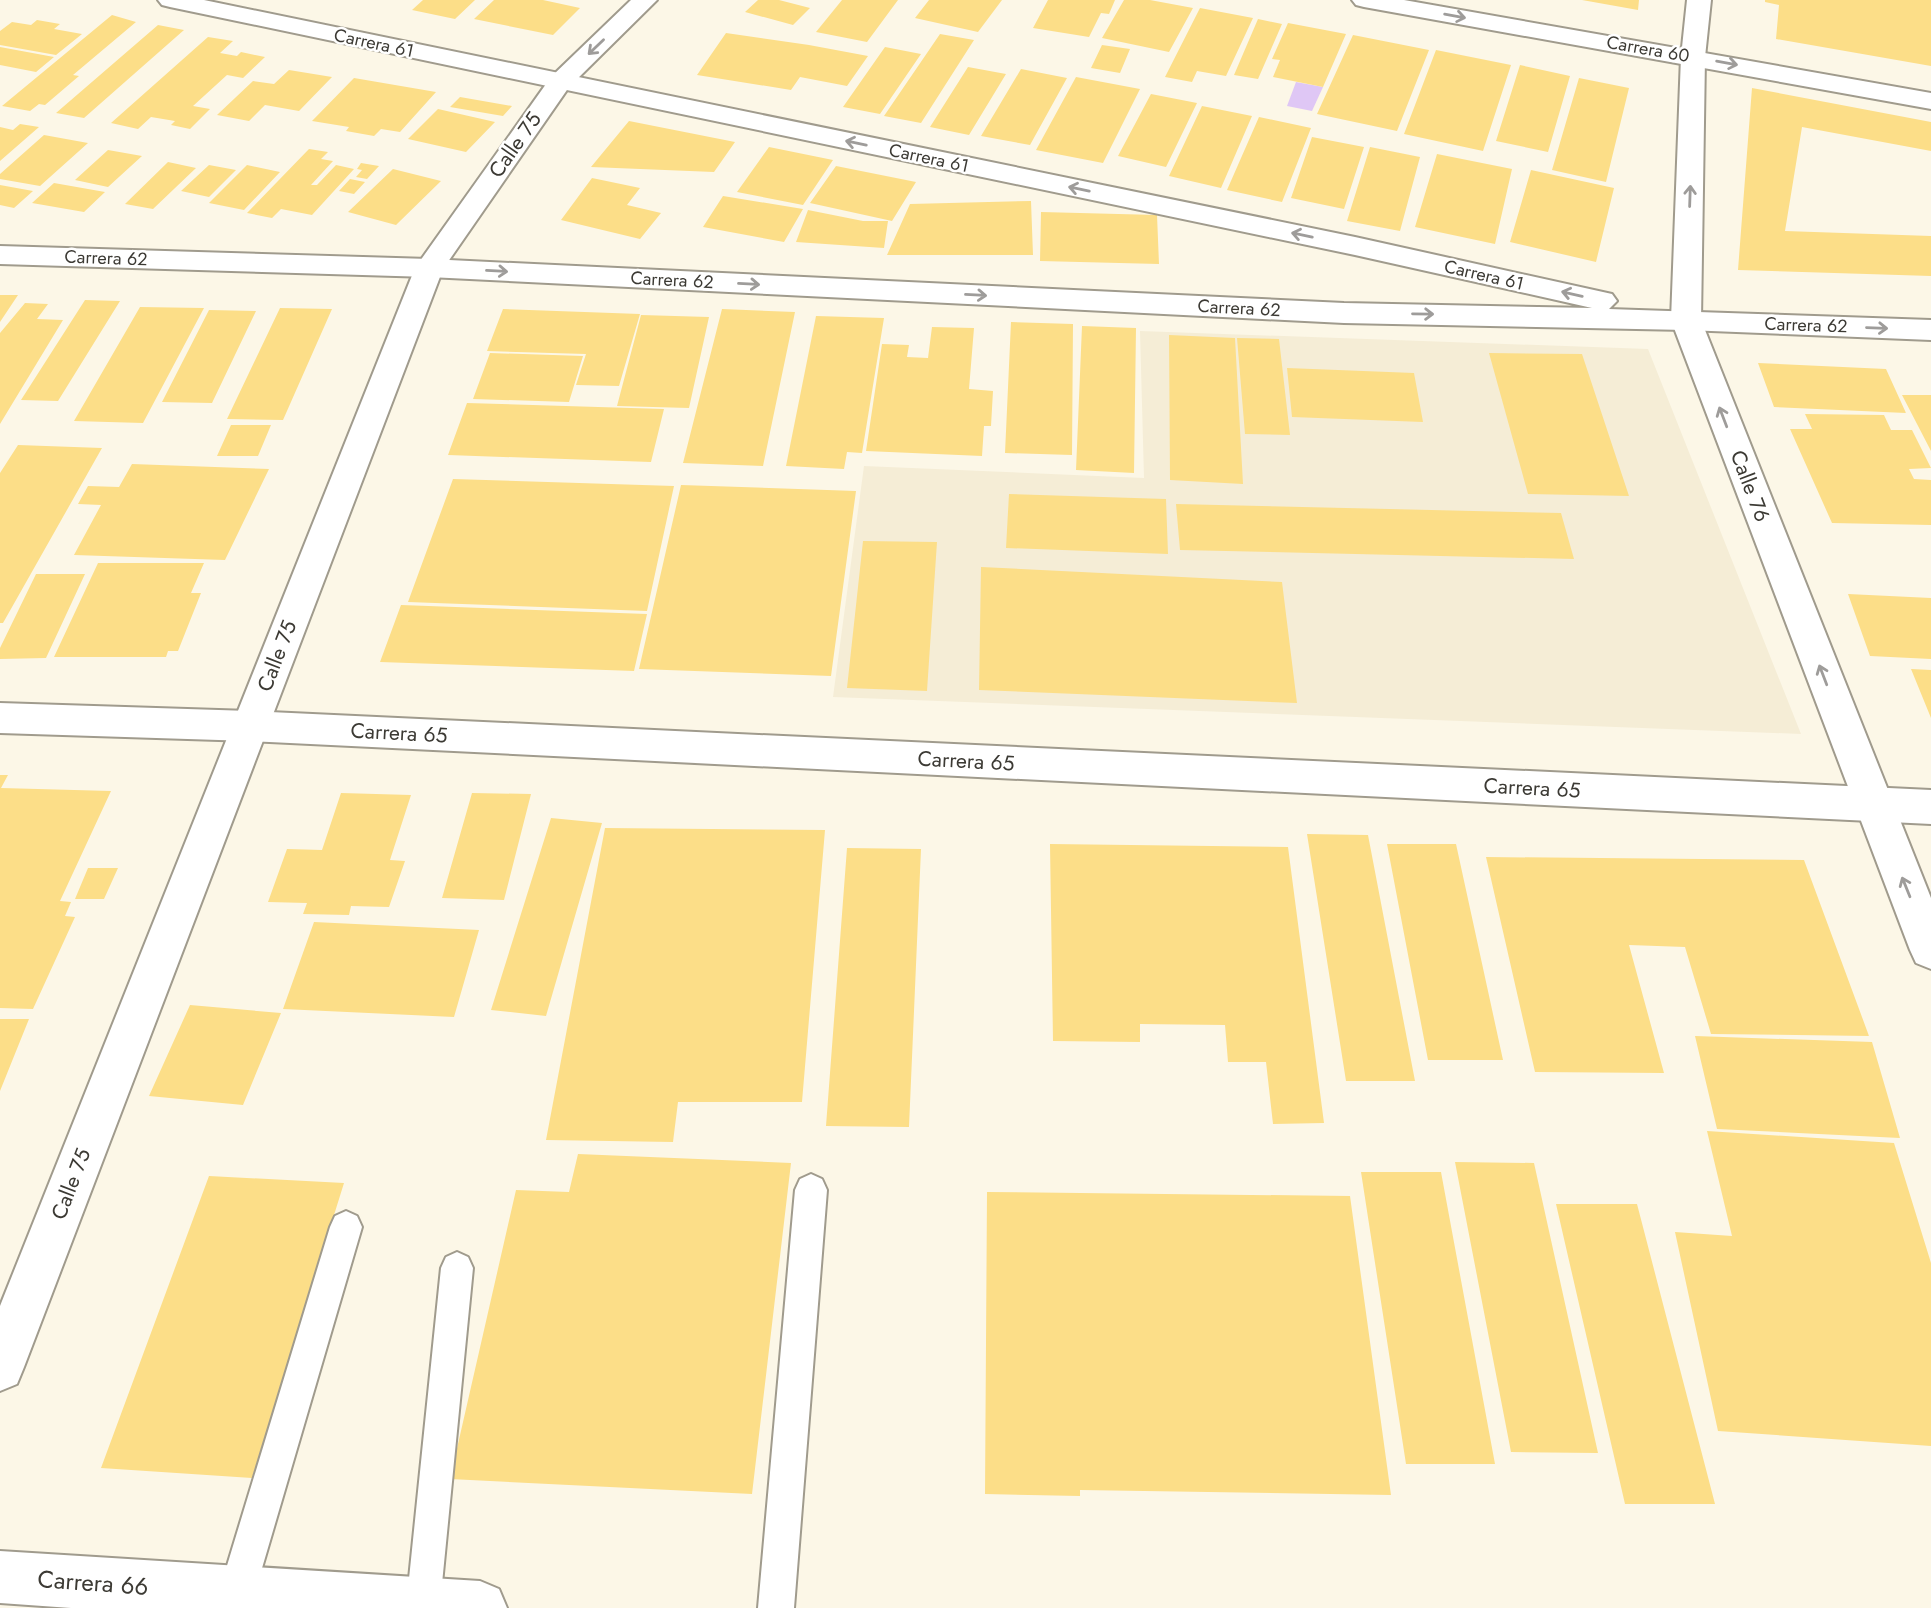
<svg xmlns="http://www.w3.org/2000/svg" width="1931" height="1608" viewBox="0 0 1931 1608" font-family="Jost,sans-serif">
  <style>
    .built { fill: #f5edd6 }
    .water { fill: #dfc7f5 }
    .building { fill: #fcde88 }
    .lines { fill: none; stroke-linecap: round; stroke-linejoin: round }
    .service-casing { stroke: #a09b8d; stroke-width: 4 }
    .minor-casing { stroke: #a09b8d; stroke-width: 4 }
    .tertiary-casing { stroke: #a09b8d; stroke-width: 4 }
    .service { fill: #fff; fill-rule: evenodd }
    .minor { fill: #fff; fill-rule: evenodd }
    .tertiary { fill: #fff; fill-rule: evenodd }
    .oneway { stroke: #9e9c9a }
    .labels { text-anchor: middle; stroke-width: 5; stroke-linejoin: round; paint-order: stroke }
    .far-street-label { font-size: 18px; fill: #3c3a34; stroke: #fff }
    .street-label { font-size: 21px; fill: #3c3a34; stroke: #fff }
    .near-street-label { font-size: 24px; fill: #3c3a34; stroke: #fff }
  </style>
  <rect width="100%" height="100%" fill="#fcf7e7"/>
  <path class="built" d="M1140,331L1648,349L1801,734L833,697L864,466L1144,478Z"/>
  <path class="water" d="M1296,82L1323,87L1312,111L1287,106Z"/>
  <path class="building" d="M423,0H475L455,19L412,10Z
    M494,0H543L580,8L553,35L474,19Z
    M758,0H779L810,8L793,25L745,12Z
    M842,0H898L867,42L816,32Z
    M929,0H1002L978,32L915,18Z
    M1048,0H1115L1109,14L1101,13L1089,37L1033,28Z
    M1124,0H1150L1193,8L1169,52L1102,38Z
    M1582,0H1639L1638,10Z
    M1765,0H1931V66L1776,39L1779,5L1765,2Z
    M1200,8L1253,18L1226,76L1197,71L1192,82L1165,77Z
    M112,15L136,22L73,75L79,76L45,105L39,104L30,111L2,106Z
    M1258,19L1282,24L1258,79L1234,75Z
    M37,20L60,24L54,29L82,34L56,55L0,45V31L12,22L31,25Z
    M1288,23L1346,34L1323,87L1273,77L1280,60L1272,59Z
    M158,25L184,30L84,118L56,113Z
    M726,33L809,45L868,56L847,86L800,77L791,90L697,75Z
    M940,34L974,40L921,123L884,116Z
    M1353,35L1429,50L1397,131L1317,114Z
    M208,37L233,41L220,53L237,56L241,52L265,57L243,78L227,75L193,106L210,109L190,129L171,125L175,121L151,117L138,129L111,123Z
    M1102,45L1130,49L1120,73L1091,68Z
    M0,47L54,57L36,72L0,65Z
    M885,47L921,54L880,114L843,107Z
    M1436,50L1511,65L1483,151L1404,134Z
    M1520,65L1570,76L1548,152L1496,141Z
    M968,67L1006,74L969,135L930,127Z
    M1021,69L1067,78L1030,145L981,136Z
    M289,70L332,77L299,111L265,105L249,121L217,115L253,81L274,84Z
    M1076,77L1140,89L1103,163L1036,150Z
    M354,78L436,92L400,132L381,129L374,136L346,131L349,127L312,121Z
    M1579,78L1629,88L1606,182L1552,170Z
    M1752,88L1931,122V151L1802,127L1785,231L1931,236V276L1738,270Z
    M1151,94L1197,103L1166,167L1118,156Z
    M460,97L512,106L503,116L450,107Z
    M1202,106L1252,116L1221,188L1169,176Z
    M438,109L495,122L466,152L408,139Z
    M1259,117L1311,128L1282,202L1227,190Z
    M629,121L735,142L714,172L591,167Z
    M20,124L39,127L0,161V127L13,130Z
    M44,135L88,143L40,186L0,179V174Z
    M1312,137L1364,147L1344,209L1291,198Z
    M769,147L833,160L803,205L737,192Z
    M1370,147L1420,157L1400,231L1347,221Z
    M309,149L328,152L321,159L333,161L311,185H317L336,165L354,169L312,215L281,209L272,218L247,213Z
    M108,150L142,156L108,187L75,180Z
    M1437,154L1512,169L1495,244L1415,227Z
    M168,162L196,168L153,209L125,204Z
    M361,163L379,166L367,179L356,177L362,170L357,169Z
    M209,165L236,170L209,197L181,191Z
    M247,165L280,172L244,210L209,203Z
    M836,166L916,182L892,221L810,203Z
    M393,169L441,181L396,225L348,212Z
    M1531,170L1614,188L1596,262L1510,242Z
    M592,178L640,188L627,205L661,213L640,239L561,220Z
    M350,179L365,182L354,194L339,191Z
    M54,183L105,192L84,212L32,203Z
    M0,185L33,191L14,208L0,205Z
    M723,196L803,209L784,242L703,227Z
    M1031,201L1033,255H887L910,204Z
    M808,210L863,221H888L884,248L796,242Z
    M1041,212L1157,215L1159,264L1040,261Z
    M0,295H18L0,322Z
    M85,300L120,301L58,401L21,400Z
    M25,303L48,304L37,319L63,320L0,424V333Z
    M140,307L204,308L143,423L74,421Z
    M280,308L332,309L283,420L227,419Z
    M503,309L640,314L619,386L576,385L586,354L487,351Z
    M722,309L795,312L763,466L683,463Z
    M209,310L256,311L212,403L162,402Z
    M641,315L709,317L689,408L617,406Z
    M816,316L884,318L862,453L847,452L844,469L786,466Z
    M1011,322L1073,324L1072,455L1005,453Z
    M1082,326L1136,328L1134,473L1076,470Z
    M932,327L974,328L969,389L993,391L991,426H984L982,456L866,451L882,344L909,345L907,357L928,358Z
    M1169,335L1235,338L1243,484L1170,480Z
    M1237,338L1279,339L1290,435L1245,434Z
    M490,353L583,356L569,402L473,399Z
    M1489,353L1582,354L1629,496L1528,494Z
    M1758,363L1886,369L1906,413L1774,407Z
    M1287,368L1414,373L1423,422L1292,417Z
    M1902,395H1931V451Z
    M467,403L664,409L651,462L448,455Z
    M1805,414L1884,415L1891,430H1912L1931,468L1909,469L1914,479L1931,480V525L1832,523L1790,429H1812Z
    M231,425H271L258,456H217Z
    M18,445L102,448L3,623H0V473Z
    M132,464L215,467L269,469L225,560L74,555L101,505L78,504L88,486L119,487Z
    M453,479L674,486L647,611L408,602Z
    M681,485L856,491L831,676L639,669Z
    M1009,494L1166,499L1168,554L1006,548Z
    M1176,504L1561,513L1574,559L1180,550Z
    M863,541L937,542L927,691L847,688Z
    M98,563H204L191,593H201L178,651H168L166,657H54Z
    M981,567L1282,582L1297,703L979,690Z
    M36,574H85L46,658L0,659V648Z
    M1848,594L1931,598V659L1870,656Z
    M401,605L647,614L634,671L380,662Z
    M1911,669L1931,670V718Z
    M0,775H8L1,788L111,791L60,901L71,902L65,916L75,917L33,1009L0,1008Z
    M341,793L411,795L390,860L405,861L389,907L351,906L349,915L303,914L307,903L268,902L287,849L322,850Z
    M472,793L531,794L504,900L442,898Z
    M551,818L602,823L546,1016L491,1010Z
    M605,828L825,830L802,1102H678L673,1142L546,1140Z
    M1307,834L1368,835L1415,1081H1346Z
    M1050,844L1288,847L1324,1123L1273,1124L1266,1062H1228L1225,1025L1140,1024V1042L1053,1041Z
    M1387,844H1456L1503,1060H1428Z
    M847,848L921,849L909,1127L826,1126Z
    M1486,857L1804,860L1869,1036L1711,1034L1685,947L1629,945L1664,1073L1535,1072Z
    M88,868H118L104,899H75Z
    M314,922L479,930L454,1017L283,1009Z
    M190,1005L281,1013L243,1105L149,1096Z
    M0,1019H29L0,1091Z
    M1695,1036L1872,1042L1900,1138L1717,1129Z
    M1707,1131L1894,1143L1931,1263V1446L1718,1431L1675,1232L1732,1236Z
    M578,1154L791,1163L752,1494L450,1479L516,1190L569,1192Z
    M1455,1162L1534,1163L1598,1453L1511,1452Z
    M1361,1172H1441L1495,1464H1406Z
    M209,1176L344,1183L252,1478L101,1468Z
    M987,1192L1350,1196L1391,1495L1080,1490V1496L985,1494Z
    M1556,1204H1637L1715,1504H1625Z"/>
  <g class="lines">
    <defs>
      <path id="service" d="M811,1174L822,1179L827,1190L794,1608H758L795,1190L800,1179Z
        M346,1211L357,1216L362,1227L255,1592L250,1605L242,1608L224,1605L219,1592L330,1227L335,1216Z
        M457,1252L468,1257L473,1268L440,1604L438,1608H406L441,1268L446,1257Z"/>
      <path id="minor" d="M158,0H204L1355,237L1612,294L1617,301L1609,309L1931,320V340L1686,330L1344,323L429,277L0,264V246L429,259L1344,303L1592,308L1355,255L170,7L162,5Z
        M1352,0H1404L1931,93V109L1364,7L1356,5Z
        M0,703L250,711L1931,790V824L250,741L0,733Z
        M0,1551L480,1581L499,1589L507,1608H71L0,1603Z"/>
      <path id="tertiary" d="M631,0H657L569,87L443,269L24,1367L17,1384L0,1391V1306L415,268L551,77Z
        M1687,0H1711L1705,57L1701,320L1931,898V969L1916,963L1910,950L1671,320L1681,57Z"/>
    </defs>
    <use href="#service" class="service-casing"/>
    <use href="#minor" class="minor-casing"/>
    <use href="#tertiary" class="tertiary-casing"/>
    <use href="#service" class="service"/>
    <use href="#minor" class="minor"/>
    <use href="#tertiary" class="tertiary"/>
  </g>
  <defs><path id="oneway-shaft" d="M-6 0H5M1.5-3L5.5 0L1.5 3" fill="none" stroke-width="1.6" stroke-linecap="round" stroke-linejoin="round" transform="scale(1.75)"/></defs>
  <g class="oneway">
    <use href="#oneway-shaft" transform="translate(1455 16) rotate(10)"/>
    <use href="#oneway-shaft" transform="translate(596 47) rotate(136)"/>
    <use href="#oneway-shaft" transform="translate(1727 63) rotate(10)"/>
    <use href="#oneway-shaft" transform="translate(856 143) rotate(-168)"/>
    <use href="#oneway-shaft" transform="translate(1079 189) rotate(-168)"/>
    <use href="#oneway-shaft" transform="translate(1690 196) rotate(-88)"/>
    <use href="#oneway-shaft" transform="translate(1302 235) rotate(-168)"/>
    <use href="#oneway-shaft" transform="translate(497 271) rotate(3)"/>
    <use href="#oneway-shaft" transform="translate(749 284) rotate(3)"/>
    <use href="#oneway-shaft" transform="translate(1572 294) rotate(-167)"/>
    <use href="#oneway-shaft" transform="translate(976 295) rotate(3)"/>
    <use href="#oneway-shaft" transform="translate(1423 314) rotate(1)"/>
    <use href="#oneway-shaft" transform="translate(1877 328) rotate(2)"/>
    <use href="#oneway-shaft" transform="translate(1723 417) rotate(-111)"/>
    <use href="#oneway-shaft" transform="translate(1823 675) rotate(-111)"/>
    <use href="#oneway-shaft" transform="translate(1906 887) rotate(-112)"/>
  </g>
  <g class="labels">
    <g class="far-street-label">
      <text transform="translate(374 43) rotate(12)" y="6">Carrera 61</text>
      <text transform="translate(1648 49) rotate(10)" y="6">Carrera 60</text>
      <text transform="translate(929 158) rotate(12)" y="6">Carrera 61</text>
      <text transform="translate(106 258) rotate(2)" y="6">Carrera 62</text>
      <text transform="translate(1484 275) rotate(13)" y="6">Carrera 61</text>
      <text transform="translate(672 280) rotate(3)" y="6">Carrera 62</text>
      <text transform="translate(1239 308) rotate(3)" y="6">Carrera 62</text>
      <text transform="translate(1806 325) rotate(2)" y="6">Carrera 62</text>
    </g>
    <g class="street-label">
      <text transform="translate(515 145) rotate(-55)" y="7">Calle 75</text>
      <text transform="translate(1750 486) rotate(69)" y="7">Calle 76</text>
      <text transform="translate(277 656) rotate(-69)" y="7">Calle 75</text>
      <text transform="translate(399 733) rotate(3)" y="7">Carrera 65</text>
      <text transform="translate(966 761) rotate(3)" y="7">Carrera 65</text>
      <text transform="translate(1532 788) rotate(3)" y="7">Carrera 65</text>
      <text transform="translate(71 1184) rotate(-69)" y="7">Calle 75</text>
    </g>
    <g class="near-street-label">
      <text transform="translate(93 1583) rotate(4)" y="8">Carrera 66</text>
    </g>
  </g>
</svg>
